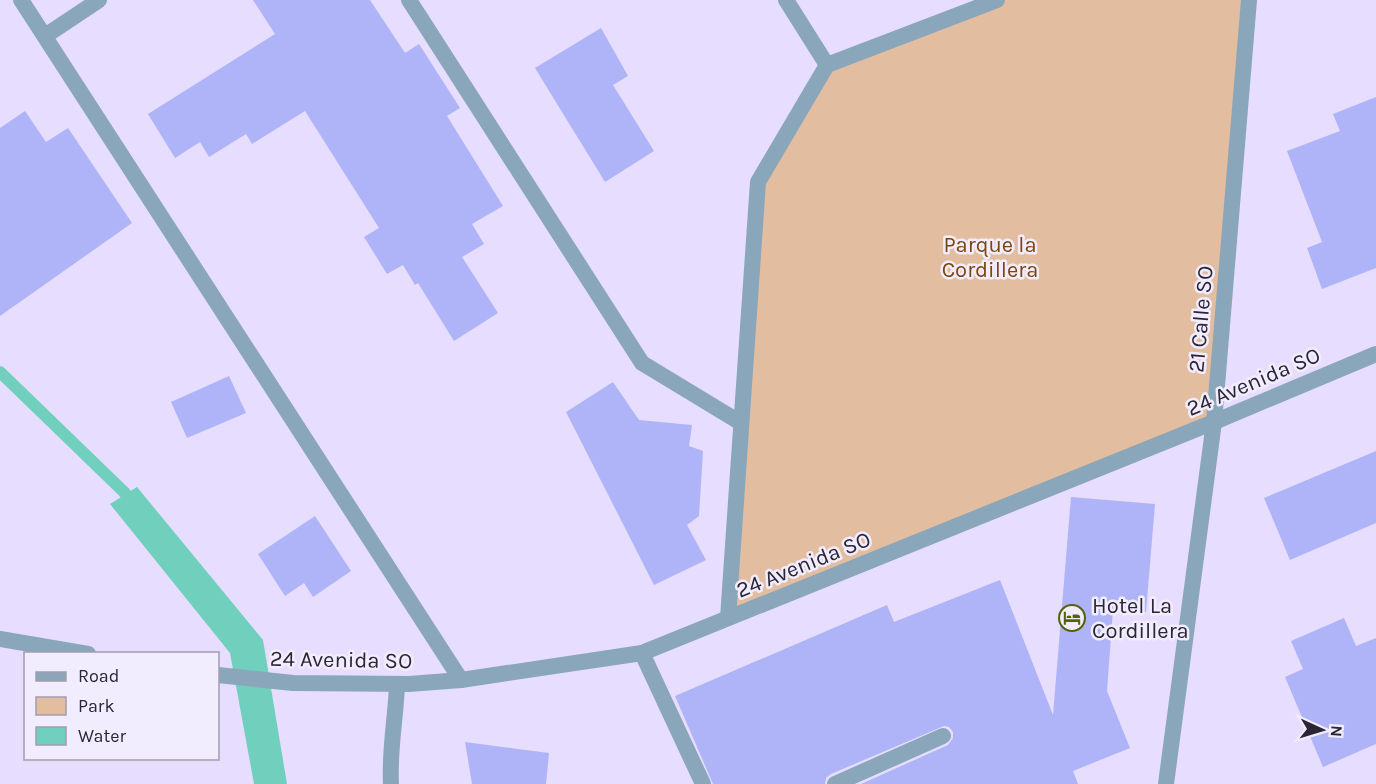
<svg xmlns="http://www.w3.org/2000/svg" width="1376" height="784" viewBox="0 0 1376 784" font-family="Karla,sans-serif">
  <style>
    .green { fill: #e3bda0 }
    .water { fill: #71d0bd }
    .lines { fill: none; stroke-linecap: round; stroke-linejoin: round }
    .stream { stroke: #71d0bd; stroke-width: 12 }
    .building { fill: #aeb4f7 }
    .service { stroke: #8aa6ba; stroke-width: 16 }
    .minor { stroke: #8aa6ba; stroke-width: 16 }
    .tertiary { stroke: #8aa6ba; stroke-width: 16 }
    .labels { text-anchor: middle; stroke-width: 5; stroke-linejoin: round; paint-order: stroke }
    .park-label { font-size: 22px; fill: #7c450a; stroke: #f2edfe }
    .street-label { font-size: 22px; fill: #2b2635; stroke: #f2edfe }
    .poi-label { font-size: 22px; fill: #2b2635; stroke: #f2edfe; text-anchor: start }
  </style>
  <rect width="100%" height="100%" fill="#e7ddfe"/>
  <path class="green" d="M997,0H1249L1214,422L729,617L758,182L827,65Z"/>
  <path class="water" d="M137,487L263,640L287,784H254L230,653L110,504Z"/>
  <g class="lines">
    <path class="stream" d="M0,372L124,492L134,505"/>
  </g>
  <path class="building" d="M253,0H370L405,53L419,44L460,108L447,116L503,206L472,224L484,244L462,257L498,313L454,341L418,283L415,285L403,265L387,274L364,237L379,228L305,111L252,144L246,134L209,157L200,142L175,158L148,114L275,34Z
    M601,28L628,76L613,85L654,151L605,182L535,68Z
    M1376,97V268L1322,289L1307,248L1322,242L1287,151L1340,131L1333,114Z
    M25,111L46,142L68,128L132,223L0,316V128Z
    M229,376L246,413L187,438L171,402Z
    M613,382L639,420L692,425L689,446L703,451L699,516L687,525L706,560L654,585L566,412Z
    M1376,451V523L1290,560L1264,498Z
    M1071,497L1155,504L1146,612L1113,609L1107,691L1130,748L1073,771L1078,784H861L948,745L953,738V732L949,727L944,726L831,774L826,778L825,784H713L675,696L887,605L894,622L1000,580L1053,715Z
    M315,516L351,571L313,597L304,583L285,596L258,554Z
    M1344,618L1356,646L1376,638V744L1323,767L1285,677L1303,669L1291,641Z
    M465,742L549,753L546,784H472Z"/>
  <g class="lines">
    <path class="service" d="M642,653L703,784
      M391,784C389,750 396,717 397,684
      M835,784L943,736"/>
    <path class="minor" d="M21,0L461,680
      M409,0L642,363L741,423
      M786,0L827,65L997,0
      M1249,0L1214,422L1376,354
      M45,36L99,0
      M728,618L758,182L827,65"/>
    <path class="tertiary" d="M0,639L88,654
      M218,675L293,683L409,684L461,680L642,653L1214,422L1166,784"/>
  </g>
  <defs>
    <symbol id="hotel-ring" viewBox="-11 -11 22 22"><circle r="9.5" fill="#f2edfe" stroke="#546308" stroke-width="1.5"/><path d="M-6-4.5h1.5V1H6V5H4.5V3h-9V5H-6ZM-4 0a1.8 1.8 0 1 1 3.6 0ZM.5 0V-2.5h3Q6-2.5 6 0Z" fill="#546308"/></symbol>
  </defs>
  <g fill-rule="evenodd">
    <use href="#hotel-ring" x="1057" y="603" width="30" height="30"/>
  </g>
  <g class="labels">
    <g class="park-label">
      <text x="990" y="252">Parque la<tspan x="990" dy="25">Cordillera</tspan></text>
    </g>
    <g class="street-label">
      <text transform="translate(1200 319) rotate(-85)" y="8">21 Calle SO</text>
      <text transform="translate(1253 381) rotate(-23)" y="8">24 Avenida SO</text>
      <text transform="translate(803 564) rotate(-22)" y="8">24 Avenida SO</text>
      <text transform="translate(341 659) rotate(1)" y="8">24 Avenida SO</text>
    </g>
    <g class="poi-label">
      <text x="1092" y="613">Hotel La<tspan x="1092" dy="25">Cordillera</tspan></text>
    </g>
  </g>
  <rect x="24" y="652" width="195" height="108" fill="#f2edfe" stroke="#a29dae" stroke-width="1.5"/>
  <rect x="36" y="672" width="30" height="9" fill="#8aa6ba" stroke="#a29dae" stroke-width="1.5"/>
  <text x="78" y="682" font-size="18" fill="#2b2635">Road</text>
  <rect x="36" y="697" width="30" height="18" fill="#e3bda0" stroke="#a29dae" stroke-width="1.5"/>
  <text x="78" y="712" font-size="18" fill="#2b2635">Park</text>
  <rect x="36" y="727" width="30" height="18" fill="#71d0bd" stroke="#a29dae" stroke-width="1.5"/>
  <text x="78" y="742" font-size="18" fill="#2b2635">Water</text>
  <g transform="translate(1322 730) rotate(94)" stroke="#f2edfe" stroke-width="4.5" paint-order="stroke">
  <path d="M0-4.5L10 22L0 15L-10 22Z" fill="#2b2635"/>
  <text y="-9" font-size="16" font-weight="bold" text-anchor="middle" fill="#2b2635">N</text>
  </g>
</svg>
